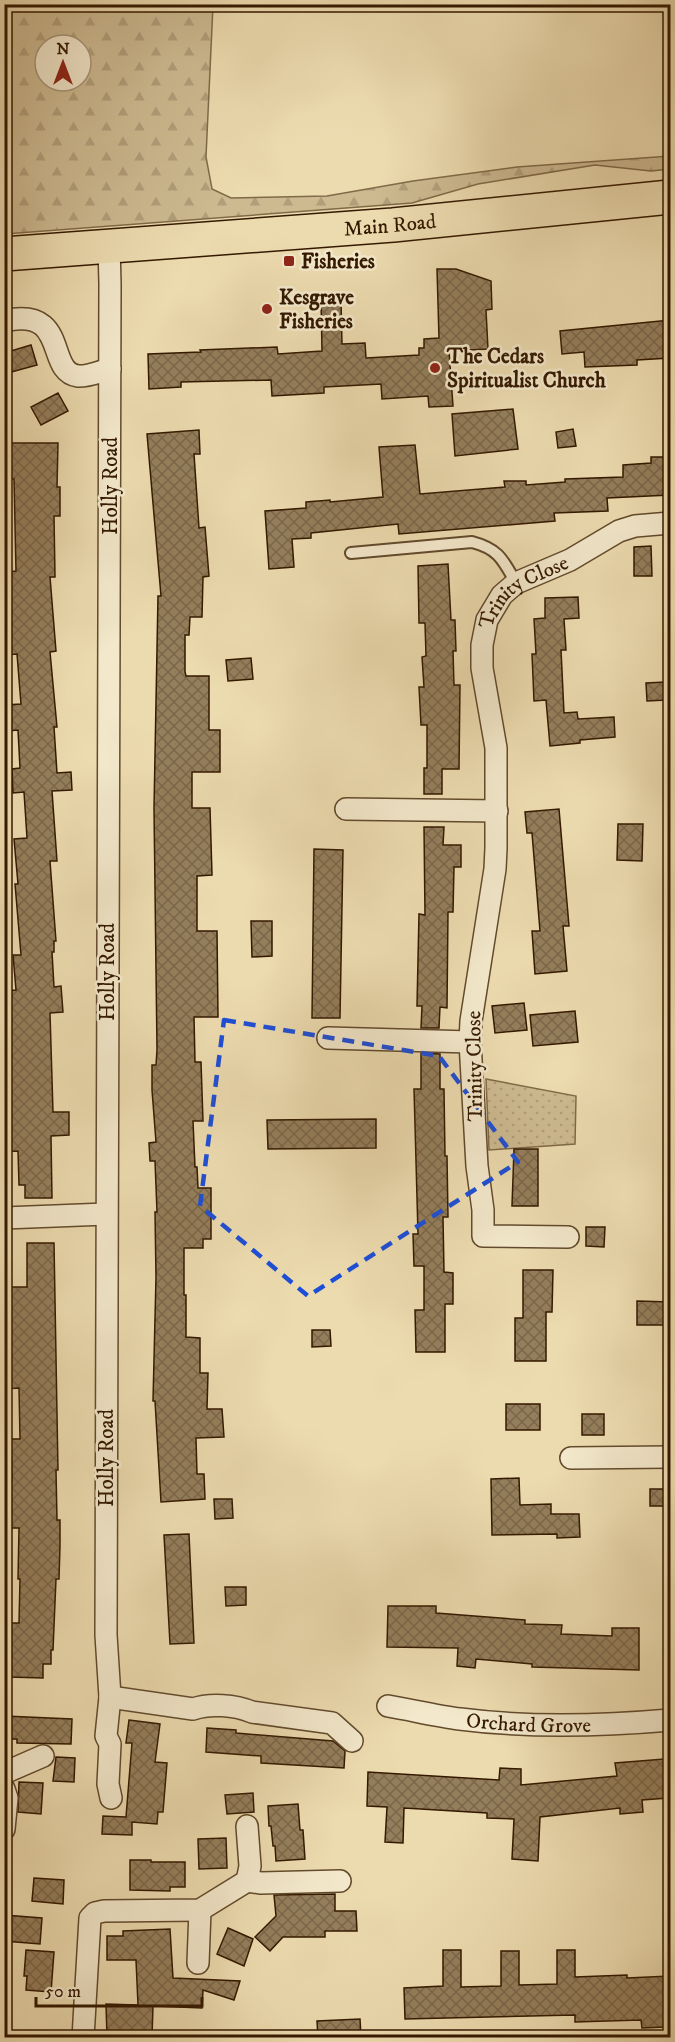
<svg xmlns="http://www.w3.org/2000/svg" width="675" height="2042" viewBox="0 0 675 2042" font-family="'IM FELL DW Pica',serif">
  <style>
    .forest { fill: url(#forest-firs); stroke: #806a48; stroke-width: 1.5; fill-rule: evenodd }
    .park { fill: url(#park-dots); stroke: #806a48; stroke-width: 1.5 }
    .building { fill: url(#building-cross-hatch); stroke: #341900; stroke-width: 1.5 }
    .lines { fill: none; stroke-linecap: round; stroke-linejoin: round }
    .lane-casing { stroke: #624a2c; stroke-width: 14 }
    .street-casing { stroke: #624a2c; stroke-width: 24 }
    .primary-casing { stroke: #341900; stroke-width: 36 }
    .lane { stroke: #f3e8cb; stroke-width: 10 }
    .street { stroke: #f3e8cb; stroke-width: 21 }
    .primary { stroke: #ecdbaf; stroke-width: 33 }
    .marked { fill: none; stroke: #1d4ed8; stroke-width: 4.5; stroke-dasharray: 12 8; stroke-linejoin: round }
    .poi-dot { fill: #8f2418; stroke: #f3e8cb; stroke-width: 2 }
    .labels { text-anchor: middle; stroke-width: 5; stroke-linejoin: round; paint-order: stroke }
    .street-label { font-size: 21px; fill: #341900; stroke: #f3e8cb }
    .poi-label { font-size: 21px; font-weight: bold; fill: #341900; stroke: #f3e8cb; text-anchor: start }
  </style>
  <defs>
    <pattern id="forest-firs" width="22" height="20" patternUnits="userSpaceOnUse" patternTransform="scale(1.5)"><rect width="22" height="20" fill="#cdba91"/><path d="M5 1l3.5 6h-7zM16 11l3.5 6h-7z" fill="#b19f7b"/></pattern>
    <pattern id="park-dots" width="8" height="8" patternUnits="userSpaceOnUse" patternTransform="scale(1.5)"><rect width="8" height="8" fill="#cdba91"/><path d="M2 2h.1M6 6h.1" fill="none" stroke="#b19f7b" stroke-width="1.8" stroke-linecap="round"/></pattern>
    <pattern id="building-cross-hatch" width="8" height="8" patternUnits="userSpaceOnUse" patternTransform="scale(1.5)"><rect width="8" height="8" fill="#947e5b"/><path d="M0 0l8 8M0 8l8-8" fill="none" stroke="#7a6649"/></pattern>
  </defs>
  <rect width="100%" height="100%" fill="#ecdbaf"/>
  <filter id="stains"><feTurbulence type="fractalNoise" baseFrequency=".00333" numOctaves="4"/><feColorMatrix values="0 0 0 0 .2 0 0 0 0 .09 0 0 0 0 .02 0 0 0 .5 -.17"/></filter>
  <radialGradient id="worn" r=".72"><stop offset=".6" stop-color="#630" stop-opacity="0"/><stop offset="1" stop-color="#630" stop-opacity=".3"/></radialGradient>
  <path class="forest" d="M5,4L213,5L206,157L212,189L231,198L327,196L413,181L517,167L670,156V169L651,171L595,165L478,184L412,203L5,234ZM45,45H81V81H45Z"/>
  <path class="park" d="M486,1079L576,1096L575,1144L489,1150Z"/>
  <path class="building" d="M437,269H456L491,281L492,309L486,310L488,349L449,351L453,406L429,407L428,396L382,399L381,384L324,387V393L272,396L271,380L181,382V387L149,389L148,354L201,352L200,350L277,347L278,354L322,351L321,300H341L342,344L365,343L366,358L419,355V348H424V339L439,338Z
    M670,320V358L637,360V365L585,367L584,352L562,354L560,331Z
    M31,345L37,365L4,374V353Z
    M58,393L68,411L41,425L31,407Z
    M513,409L518,449L455,456L452,414Z
    M573,429L576,446L558,448L556,432Z
    M199,430L200,454H194L199,528L205,527L209,576L203,577L202,617H190L189,635H185V672L186,676H209V730H220V772H192V808H210L212,875L197,876V931H217L218,1017H194L195,1062H201L203,1121H193L195,1167H197L198,1188H211V1239H203V1248H184V1295H186V1337L200,1338V1373H208L207,1409H222L224,1437L196,1438L197,1474H204L205,1499L161,1502L155,1401H153L156,1277L155,1212H157L155,1161H150L149,1143L156,1142L152,1090V1065H156L157,1050L154,808L158,596H161L147,434Z
    M7,443H58L57,487H60V516H54L55,577H50L56,651L50,652L57,727H54L57,773L71,772L72,790L52,791L57,861H50L56,941H54V952H52L54,987L61,986L63,1012L50,1013L53,1112H69V1135L51,1136L52,1198H25V1185H19L18,1151L4,1152V1113H9L4,991L16,990L13,955H21L15,884H18L14,839L27,838L24,792L13,793L12,769L20,768L18,730L7,731L5,705L21,704L17,654L4,655V595H8V572L16,571L14,479L6,478Z
    M415,445L420,494L505,487L504,481H526V485L565,482V479L623,477V465L651,463V457H670V495L607,498L608,511L554,513L555,521L399,534L398,524L311,533V538L292,539L294,567L269,569L265,511L306,508V502L330,500V502L383,497L379,447Z
    M651,546L652,576H634V547Z
    M448,564L451,620H455L456,651H453L454,685H460L459,769H442V794H424V768H427V725H421L419,687H424L422,657L426,656L425,623H419L418,566Z
    M578,597L579,618L564,619L566,650H561L564,713L577,712L578,719L614,717L615,737L580,740V743L550,746L546,700L534,701L532,654H536L534,619L545,618V598Z
    M251,658L253,679L228,681L226,660Z
    M665,682L666,700L647,701L646,683Z
    M559,809L569,926H563L567,971L535,974L532,931H540L532,833H527L525,812Z
    M618,824H643L642,861L617,860Z
    M424,827H444L443,845H461V867H454L453,912H448L447,1008L440,1007L439,1028H421L422,1006H417L419,914L425,915Z
    M314,849L343,850L340,1018H312Z
    M251,921H272V956L252,957Z
    M524,1003L527,1030L495,1033L492,1006Z
    M575,1011L578,1042L533,1046L530,1015Z
    M421,1053L440,1054V1089H444L445,1156H447L448,1217H443L444,1272L453,1273V1304H445V1352H416L415,1310H424V1266H414L413,1234H418L414,1089H421Z
    M376,1119V1148L268,1149L267,1120Z
    M514,1149H538V1206H512Z
    M586,1227H605L604,1247L586,1246Z
    M27,1243H54L58,1470H56L57,1520H60V1546L59,1579H56L53,1650H51V1664H43V1678L9,1677L10,1649H4V1623H19L20,1579H18L19,1528H11L10,1481H12L11,1439H20L19,1388L4,1389V1287H27Z
    M523,1270H553L552,1312H546V1361H515V1318H523Z
    M637,1301L670,1302V1325H637Z
    M312,1330H330L331,1346L312,1347Z
    M506,1404H540V1430H506Z
    M582,1414H604V1435H582Z
    M519,1478L520,1505L551,1504V1514H579L580,1537L557,1538V1534L492,1535L491,1479Z
    M650,1489H670V1506H650Z
    M214,1499H232L233,1518L215,1519Z
    M189,1534L194,1643L170,1644L164,1535Z
    M225,1587H246V1605L226,1606Z
    M388,1606H436V1613L525,1620V1624L562,1625L561,1634L612,1636V1628H639V1670L532,1667V1664L476,1659L475,1668L457,1666L458,1648L387,1647Z
    M4,1716L72,1719L71,1744L17,1743V1739H4Z
    M129,1720L160,1724L155,1762L167,1763L163,1812H158L157,1824L132,1822V1835L102,1834L103,1816L126,1817L132,1743H126Z
    M207,1728L236,1730V1733L333,1741L345,1751L344,1768L261,1763V1756L206,1752Z
    M56,1757L75,1758L74,1782L53,1781Z
    M664,1759L668,1798L642,1800L643,1812L620,1814V1808L540,1817L538,1861L512,1859L514,1819L487,1818V1813L404,1808L403,1843L385,1842L387,1807L367,1806L368,1772L499,1780L500,1768L521,1769V1785L617,1776L615,1763Z
    M19,1782L43,1783L41,1814L18,1812Z
    M253,1793L254,1812L227,1814L225,1795Z
    M298,1804L300,1830H303L305,1859L276,1861L275,1846H273L271,1826H269L268,1806Z
    M226,1838L227,1868L199,1869L198,1839Z
    M130,1860H151V1862H185V1887H170V1891L130,1890Z
    M34,1878L64,1880L63,1904L32,1901Z
    M335,1894V1911H356L357,1931H325V1937H283L270,1951L255,1937L276,1916L274,1895Z
    M4,1915L42,1918L40,1944L4,1941Z
    M228,1928L253,1939L244,1966L217,1954Z
    M170,1929L173,1978L240,1981L234,2000L203,1990L202,2008L153,2006L152,2037H107L106,2004L138,2005L136,1960H107V1936H123V1931Z
    M26,1950L54,1952L51,1992L26,1990L27,1976H24Z
    M443,1950H461V1987L501,1986V1951H519V1985L557,1984V1950H575V1977L627,1975V1978L670,1976V1996H664L665,2027L642,2028L641,2020L575,2022V2015L405,2019L404,1988L443,1986Z
    M360,2019L361,2037H318L317,2021Z"/>
  <g class="lines">
    <defs>
      <path id="lane" d="M351,553L472,542C499,549 503,560 516,583"/>
      <g id="street">
        <path d="M109,246L110,284L106,1635L110,1697L106,1736L110,1744L108,1784L111,1798"/>
        <path d="M4,321C70,306 45,372 78,376C87,377 101,371 110,369"/>
        <path d="M346,809L497,811"/>
        <path d="M328,1038L470,1042"/>
        <path d="M4,1218L106,1214"/>
        <path id="s1" d="M568,1237L483,1236V1210L477,1166L470,1042L471,1021L495,869L496,848V748L482,668V645L487,620L502,595L516,583L570,560L619,531L635,526L670,523"/>
        <path d="M571,1458L670,1457"/>
        <path d="M110,1697L193,1709C210,1703 235,1705 252,1712L332,1723L352,1741"/>
        <path id="s2" d="M388,1706C412,1710 436,1716 460,1719C530,1728 601,1726 670,1720"/>
        <path d="M4,1773L43,1756"/>
        <path d="M4,1789L7,1798L4,1829"/>
        <path d="M247,1881L261,1883L340,1881"/>
        <path d="M198,1963L200,1910"/>
        <path d="M83,2038L90,1918L95,1913L104,1911L200,1910L247,1881L250,1866L247,1826"/>
      </g>
      <g id="primary">
        <path id="s3" d="M4,254L393,225L670,197"/>
      </g>
    </defs>
    <use href="#lane" class="lane-casing"/>
    <use href="#street" class="street-casing"/>
    <use href="#primary" class="primary-casing"/>
    <use href="#lane" class="lane"/>
    <use href="#street" class="street"/>
    <use href="#primary" class="primary"/>
  </g>
  <path class="marked" d="M224,1020L439,1056L518,1162L308,1296L200,1206Z"/>
  <g class="poi-dot">
    <rect x="283" y="255" width="12" height="12" rx="3"/>
    <circle cx="267" cy="309" r="6"/>
    <circle cx="435" cy="368" r="6"/>
  </g>
  <g class="labels">
    <g class="street-label">
      <text dy="7" stroke="none"><textPath href="#s3" startOffset="387">Main Road</textPath></text>
      <text transform="translate(110 486) rotate(-90)" y="7">Holly Road</text>
      <text dy="7" stroke="none"><textPath href="#s1" startOffset="753">Trinity Close</textPath></text>
      <text transform="translate(107 972) rotate(-90)" y="7">Holly Road</text>
      <text transform="translate(474 1066) rotate(-91)" y="7">Trinity Close</text>
      <text transform="translate(106 1458) rotate(-90)" y="7">Holly Road</text>
      <text dy="7" stroke="none"><textPath href="#s2" startOffset="142">Orchard Grove</textPath></text>
    </g>
    <g class="poi-label">
      <text x="301" y="268">Fisheries</text>
      <text x="279" y="304">Kesgrave<tspan x="279" dy="24">Fisheries</tspan></text>
      <text x="447" y="363">The Cedars<tspan x="447" dy="24">Spiritualist Church</tspan></text>
    </g>
  </g>
  <rect width="675" height="2042" fill="none" stroke="#ecdbaf" stroke-width="24"/>
  <rect x="6" y="6" width="663" height="2030" fill="none" stroke="#341900" stroke-width="3"/>
  <rect x="12" y="12" width="651" height="2018" fill="none" stroke="#341900" stroke-width="1.5"/>
  <g transform="translate(63 63)"><circle r="28" fill="#f3e8cb" stroke="#a7957a" stroke-width="1.5"/>
  <path d="M0-4.5L10 22L0 15L-10 22Z" fill="#8f2418"/>
  <text y="-9" font-size="16" font-weight="bold" text-anchor="middle" fill="#341900">N</text>
  </g>
  <path d="M36 1997v9h166v-9" fill="none" stroke="#341900" stroke-width="3"/>
  <text x="45" y="1997" font-size="18" fill="#341900" stroke="#f3e8cb" stroke-width="4.5" paint-order="stroke">50 m</text>
  <rect width="100%" height="100%" filter="url(#stains)"/>
  <rect width="100%" height="100%" fill="url(#worn)"/>
</svg>
